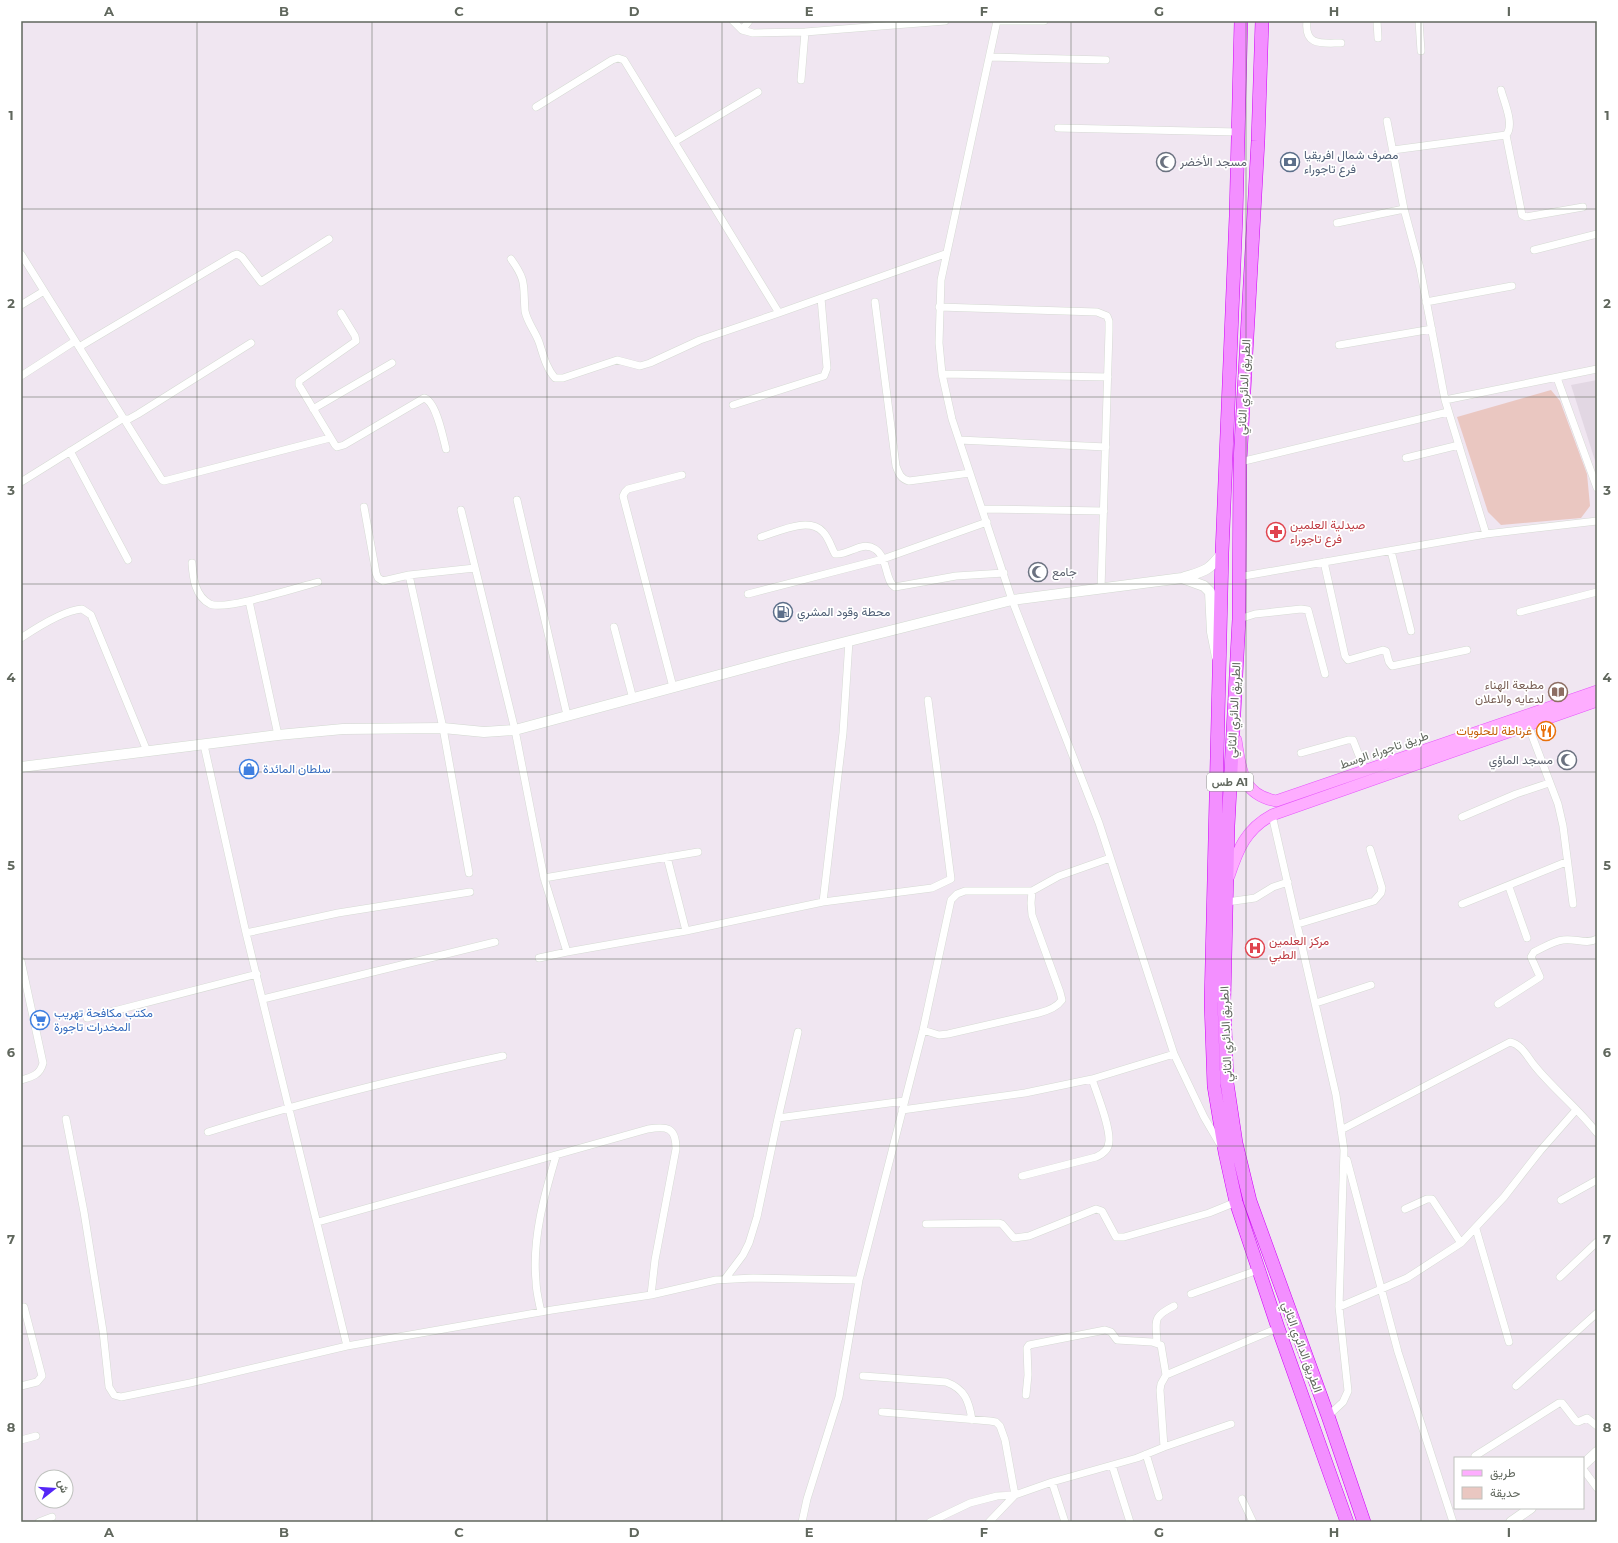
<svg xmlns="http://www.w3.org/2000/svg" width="1618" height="1543" viewBox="0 0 1618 1543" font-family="Montserrat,Vazirmatn,sans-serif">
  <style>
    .education { fill: #e2d7e3 }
    .green { fill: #eac7c1 }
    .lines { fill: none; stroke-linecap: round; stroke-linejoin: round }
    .street-casing { stroke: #d5dad3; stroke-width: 8 }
    .secondary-casing { stroke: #d2d9d0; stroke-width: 11 }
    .primary-casing { stroke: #e653fc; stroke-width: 12 }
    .highway-casing { stroke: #ce00f7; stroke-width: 14 }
    .street { stroke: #fff; stroke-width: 7 }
    .secondary { stroke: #fff; stroke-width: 10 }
    .primary { stroke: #feadff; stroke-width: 11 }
    .highway { stroke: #f38fff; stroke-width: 13 }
    .grid { fill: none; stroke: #60675d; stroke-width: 1; stroke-opacity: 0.55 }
    .labels { text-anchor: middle; stroke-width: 3.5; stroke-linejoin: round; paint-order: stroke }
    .shield { fill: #fff; stroke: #90958e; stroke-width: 1 }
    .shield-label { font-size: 11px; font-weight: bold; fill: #60675d }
    .service-label { font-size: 12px; fill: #4e5e75; stroke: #fff; text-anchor: start }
    .worship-label { font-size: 12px; fill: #5b616d; stroke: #fff; text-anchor: start }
    .street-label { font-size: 12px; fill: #60675d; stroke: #fff }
    .health-label { font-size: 12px; fill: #be3a42; stroke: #fff; text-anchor: start }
    .education-label { font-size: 12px; fill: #785e54; stroke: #fff; text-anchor: end }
    .food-label { font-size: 12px; fill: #c56008; stroke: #fff; text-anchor: end }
    .shop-label { font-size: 12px; fill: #366cbe; stroke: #fff; text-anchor: start }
    .neatline { fill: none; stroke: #60675d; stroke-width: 1.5 }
    .grid-label { font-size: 13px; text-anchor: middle; font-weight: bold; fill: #60675d }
  </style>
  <rect width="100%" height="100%" fill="#f0e6f1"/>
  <path class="education" d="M1597,380V467L1571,385Z"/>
  <path class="green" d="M1551,390L1560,401L1587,474L1590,506L1581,518L1501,525L1488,512L1457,417Z"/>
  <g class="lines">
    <defs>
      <path id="street" d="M733,21L742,30L753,33L805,32L945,21
        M997,21L941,280L939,343L942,374L952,419L1012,600L1099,823L1174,1054L1204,1117L1221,1146
        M997,21H1044
        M1307,21C1304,47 1323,43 1341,43
        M1377,21L1378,38
        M1419,21L1421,51
        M742,30L749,21
        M991,57L1106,60
        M801,80L805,32
        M1501,90C1504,102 1515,125 1506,135L1522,215L1526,217L1583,207
        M536,107L612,60L618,58L624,60L779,313L945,254
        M1387,121L1404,209L1420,268L1445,400L1486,534
        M1058,128L1238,132
        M674,142L758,92
        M1393,150L1506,135
        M1337,223L1404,209
        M1534,250L1597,234
        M21,254L162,480L164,481L330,438
        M511,259C527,281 523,285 525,311C527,322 535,331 539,342C543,354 546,368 555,378H563L617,360L640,366L650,363L700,340L779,313
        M875,302L896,466C899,474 901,479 909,481L970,473
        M1426,302L1512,286
        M21,305L44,291
        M939,307L1097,312L1107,316L1109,321V331L1101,589
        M341,313L355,336L356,341L299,381V385L335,445L337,447L344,445L424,398C436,401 443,437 446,449
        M1339,345L1432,329
        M79,347L234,255L237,254L242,257L261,282L329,239
        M942,374L1108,377
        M21,376L75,341
        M1557,378L1597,488
        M1445,400L1597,369
        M733,405L824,376L827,368L821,298
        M313,409L392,363
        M959,440L1106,447
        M70,451L128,560
        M1406,458L1459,445
        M1240,462L1448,412
        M21,482L122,419H129L138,414L251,343
        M517,500L567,715
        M364,507L376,573L378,578L383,581L409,575L475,568
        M982,509L1104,511
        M461,510L515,730L544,878L698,852
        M761,537C778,532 809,516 823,532C829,538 831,547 835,554C849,556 861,540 875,549C888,557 885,582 895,587L956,576L1004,573
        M1391,551L1411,631
        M1324,562L1345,656L1348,660L1383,650L1386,651L1389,662L1392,666L1467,650
        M192,563C193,578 195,596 210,604C224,611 300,587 318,582
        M409,575L443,728L469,873
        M1238,577L1486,534L1597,521
        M748,594L883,559L987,522
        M249,601L278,735
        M1520,612L1597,592
        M1239,619L1255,614L1301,609L1308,610L1325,674
        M614,627L633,699
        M21,638C36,628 64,610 82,609L91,615L147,751
        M673,687L623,496L625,492L628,489L682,475
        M1528,725L1558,804L1563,826L1573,904
        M204,745L246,933L347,1346L552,1310L651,1295L716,1280L753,1278L859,1280
        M1301,753L1348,740H1353L1365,771
        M1272,815L1336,1095L1344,1150L1339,1307L1348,1391L1343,1402L1328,1416
        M1462,817L1516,794L1549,783
        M667,857L686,931
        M544,878L567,952
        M1509,887L1527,938
        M823,902L843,733L849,641
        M1227,902L1255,898L1273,887L1288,882
        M1462,904L1566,862
        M1298,924L1374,901L1381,893L1382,888L1370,849
        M246,933L338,913L470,892
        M539,958L567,952L686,931L823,902L932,888L951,879L928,700
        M21,961L43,1063C40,1075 32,1077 21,1080
        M263,999L495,942
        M1316,1003L1371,985
        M1498,1004L1540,977L1531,957L1534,952C1543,948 1553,941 1563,940C1575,938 1586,945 1597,939
        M87,1018L257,974
        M923,1030L939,1035L948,1034L1039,1013C1047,1011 1057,1007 1062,1000L1060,992L1032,915L1031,903L1032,891
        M902,1110L1025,1093L1092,1079L1174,1054
        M778,1118L798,1032
        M66,1119L84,1212L103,1331L109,1387L114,1395L121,1397L190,1383L347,1346
        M1341,1130L1510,1042C1521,1044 1527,1056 1534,1065C1553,1089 1578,1108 1597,1133
        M208,1132C306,1101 404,1077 503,1056
        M1347,1160L1398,1352L1453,1522
        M1022,1176L1096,1157C1103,1154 1109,1149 1109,1141C1110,1126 1097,1094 1092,1079
        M1561,1200L1597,1180
        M1405,1209L1427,1199H1432L1461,1243
        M318,1222L648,1129C667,1126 676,1127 676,1149L655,1260L651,1295
        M926,1224L999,1223L1002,1224L1014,1238L1029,1236L1096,1209L1102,1211L1116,1237H1124L1209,1213L1236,1202
        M1476,1229L1509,1342
        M1560,1277L1597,1242
        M725,1279L743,1255L749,1243L757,1217L778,1118L904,1101
        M1191,1294L1258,1270
        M1339,1307L1407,1278L1461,1243L1504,1197L1540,1151L1576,1110
        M541,1312C539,1302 536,1291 536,1281C532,1239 544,1196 556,1156
        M1157,1343C1156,1320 1152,1317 1174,1306
        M863,1376L946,1382C965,1389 969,1401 972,1420
        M21,1386L37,1382L42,1376L24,1307
        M1516,1386L1597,1313
        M1026,1395L1028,1375L1027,1348L1029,1345L1105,1330L1111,1332L1117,1340L1152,1342L1161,1345L1166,1375
        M882,1412L990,1421L996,1422L1000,1426L1005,1440L1015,1495L997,1496L970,1503L930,1522
        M21,1440L36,1436
        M1164,1447L1231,1424
        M1146,1454L1159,1497
        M1475,1456L1559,1403H1562L1576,1421L1578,1422L1587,1418L1597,1426
        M1112,1465L1130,1522
        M1583,1469L1597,1488
        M1052,1482L1065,1522
        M1242,1499L1253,1522
        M39,1522L52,1517
        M802,1522L807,1499L839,1397L859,1280L923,1030L951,900L957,894L965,891H1032L1059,876L1110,858
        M989,1522L1015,1495L1052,1482L1137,1458L1164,1447L1160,1390L1161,1384L1166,1375L1278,1328"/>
      <path id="secondary" d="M1182,578L1204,586L1210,592L1212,632L1217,657
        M21,767L278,735L343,729L443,728L484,732L515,730L786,657L1012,600L1182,578C1204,571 1208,572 1222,553
        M1583,1465L1597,1452
        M1511,1522L1531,1508"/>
      <path id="primary" d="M1236,740C1241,770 1241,794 1276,801L1597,691
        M1229,876C1238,849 1246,829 1272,815L1597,701"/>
      <path id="highway" d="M1241,21L1236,216L1222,553L1211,1003L1214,1086L1225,1152L1236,1202L1278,1328L1347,1522
        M1262,21L1258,141L1240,462L1239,619L1228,826L1224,1001L1227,1083L1236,1143L1250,1201L1328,1416L1364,1522"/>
    </defs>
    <use href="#street" class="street-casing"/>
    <use href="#secondary" class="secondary-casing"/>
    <use href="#primary" class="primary-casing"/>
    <use href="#highway" class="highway-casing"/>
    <use href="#street" class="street"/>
    <use href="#secondary" class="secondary"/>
    <use href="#primary" class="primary"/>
    <use href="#highway" class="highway"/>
  </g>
  <path class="grid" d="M197,21V1522M372,21V1522M547,21V1522M722,21V1522M896,21V1522M1071,21V1522M1246,21V1522M1421,21V1522M21,209H1597M21,397H1597M21,584H1597M21,772H1597M21,959H1597M21,1146H1597M21,1334H1597"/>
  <defs>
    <symbol id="mosque-ring" viewBox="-11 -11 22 22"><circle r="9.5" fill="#fff" stroke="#6b7280" stroke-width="1.5"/><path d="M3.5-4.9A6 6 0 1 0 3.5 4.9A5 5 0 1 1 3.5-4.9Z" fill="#6b7280"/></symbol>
    <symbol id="bank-ring" viewBox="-11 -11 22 22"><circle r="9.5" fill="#fff" stroke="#5c6f8a" stroke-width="1.5"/><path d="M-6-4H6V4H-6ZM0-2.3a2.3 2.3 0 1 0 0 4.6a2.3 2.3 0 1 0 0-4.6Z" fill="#5c6f8a"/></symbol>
    <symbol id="pharmacy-ring" viewBox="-11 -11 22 22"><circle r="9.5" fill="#fff" stroke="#e0444e" stroke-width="1.5"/><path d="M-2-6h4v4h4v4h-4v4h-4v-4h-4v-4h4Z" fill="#e0444e"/></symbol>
    <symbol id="fuel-ring" viewBox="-11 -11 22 22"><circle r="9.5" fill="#fff" stroke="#5c6f8a" stroke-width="1.5"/><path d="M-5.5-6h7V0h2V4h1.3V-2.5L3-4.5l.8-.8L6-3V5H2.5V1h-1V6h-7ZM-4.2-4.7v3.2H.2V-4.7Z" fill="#5c6f8a"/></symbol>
    <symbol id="library-ring" viewBox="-11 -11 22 22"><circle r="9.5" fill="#fff" stroke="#8d6e63" stroke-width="1.5"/><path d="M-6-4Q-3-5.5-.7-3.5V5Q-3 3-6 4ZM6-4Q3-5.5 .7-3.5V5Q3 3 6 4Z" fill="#8d6e63"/></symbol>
    <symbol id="restaurant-ring" viewBox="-11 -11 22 22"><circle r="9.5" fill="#fff" stroke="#e8710a" stroke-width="1.5"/><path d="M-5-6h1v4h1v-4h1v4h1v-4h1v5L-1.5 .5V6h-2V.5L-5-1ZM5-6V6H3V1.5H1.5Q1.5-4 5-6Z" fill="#e8710a"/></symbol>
    <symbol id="shop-ring" viewBox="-11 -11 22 22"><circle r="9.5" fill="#fff" stroke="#3f7fe0" stroke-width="1.5"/><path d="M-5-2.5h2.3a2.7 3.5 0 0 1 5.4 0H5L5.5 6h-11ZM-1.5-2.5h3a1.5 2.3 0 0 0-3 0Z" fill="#3f7fe0"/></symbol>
    <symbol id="hospital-ring" viewBox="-11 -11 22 22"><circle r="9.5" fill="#fff" stroke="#e0444e" stroke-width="1.5"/><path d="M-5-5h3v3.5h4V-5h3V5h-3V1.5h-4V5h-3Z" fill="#e0444e"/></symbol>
    <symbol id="supermarket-ring" viewBox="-11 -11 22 22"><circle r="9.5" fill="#fff" stroke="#3f7fe0" stroke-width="1.5"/><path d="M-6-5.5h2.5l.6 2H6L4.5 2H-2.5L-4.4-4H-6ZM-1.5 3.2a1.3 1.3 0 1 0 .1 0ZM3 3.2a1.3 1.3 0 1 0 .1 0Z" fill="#3f7fe0"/></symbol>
  </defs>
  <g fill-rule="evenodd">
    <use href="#mosque-ring" x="1155" y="151" width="22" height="22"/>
    <use href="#bank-ring" x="1279" y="151" width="22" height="22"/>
    <use href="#pharmacy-ring" x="1265" y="521" width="22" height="22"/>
    <use href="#mosque-ring" x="1027" y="561" width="22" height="22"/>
    <use href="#fuel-ring" x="772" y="601" width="22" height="22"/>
    <use href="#library-ring" x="1547" y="681" width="22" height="22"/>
    <use href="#restaurant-ring" x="1535" y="720" width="22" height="22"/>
    <use href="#mosque-ring" x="1556" y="749" width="22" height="22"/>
    <use href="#shop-ring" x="238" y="758" width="22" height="22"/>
    <use href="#hospital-ring" x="1244" y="937" width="22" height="22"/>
    <use href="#supermarket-ring" x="29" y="1009" width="22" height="22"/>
  </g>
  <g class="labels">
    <rect class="shield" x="1207" y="773" width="46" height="18" rx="3"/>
    <g class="shield-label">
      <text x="1230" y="786">طس A1</text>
    </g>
    <g class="service-label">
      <text x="1304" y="159">مصرف شمال افريقيا<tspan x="1304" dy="14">فرع تاجوراء</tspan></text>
      <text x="797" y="616">محطة وقود المشري</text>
    </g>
    <g class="worship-label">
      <text x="1180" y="166">مسجد الأخضر</text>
      <text x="1052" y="576">جامع</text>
      <text x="1553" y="764" text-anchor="end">مسجد الماؤي</text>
    </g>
    <g class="street-label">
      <text transform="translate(1244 387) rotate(-87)" y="4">الطريق الدائري الثاني</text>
      <text transform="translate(1234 710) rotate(-87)" y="4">الطريق الدائري الثاني</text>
      <text transform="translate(1384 750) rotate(-19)" y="4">طريق تاجوراء الوسط</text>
      <text transform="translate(1226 1034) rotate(-92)" y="4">الطريق الدائري الثاني</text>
      <text transform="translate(1302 1347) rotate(70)" y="4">الطريق الدائري الثاني</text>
    </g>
    <g class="health-label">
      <text x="1290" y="529">صيدلية العلمين<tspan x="1290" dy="14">فرع تاجوراء</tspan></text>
      <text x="1269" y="945">مركز العلمين<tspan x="1269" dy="14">الطبي</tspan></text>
    </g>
    <g class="education-label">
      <text x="1544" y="689">مطبعة الهناء<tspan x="1544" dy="14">لدعايه والاعلان</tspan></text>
    </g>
    <g class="food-label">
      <text x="1532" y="735">غرناطة للحلويات</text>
    </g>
    <g class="shop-label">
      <text x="263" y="773">سلطان المائدة</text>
      <text x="54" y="1017">مكتب مكافحة تهريب<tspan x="54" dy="14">المخدرات تاجورة</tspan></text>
    </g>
  </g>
  <rect width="1618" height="1543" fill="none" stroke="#ffffff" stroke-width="44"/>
  <rect x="1454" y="1457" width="130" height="52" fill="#ffffff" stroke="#bfc2be"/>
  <rect x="1462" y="1470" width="20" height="6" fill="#feadff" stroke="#bfc2be"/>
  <text x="1490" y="1477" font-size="12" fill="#60675d">طريق</text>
  <rect x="1462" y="1487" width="20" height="12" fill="#eac7c1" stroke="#bfc2be"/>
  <text x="1490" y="1497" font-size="12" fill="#60675d">حديقة</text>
  <g transform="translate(54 1489) rotate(73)"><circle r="19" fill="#ffffff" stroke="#bfc2be"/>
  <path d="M0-3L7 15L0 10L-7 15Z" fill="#5526f7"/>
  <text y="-6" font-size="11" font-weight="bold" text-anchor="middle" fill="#60675d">ش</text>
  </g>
  <rect x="22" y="22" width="1574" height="1499" class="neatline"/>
  <g class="grid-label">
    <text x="109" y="16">A</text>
    <text x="284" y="16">B</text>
    <text x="459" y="16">C</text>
    <text x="634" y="16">D</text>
    <text x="809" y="16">E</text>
    <text x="984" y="16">F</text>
    <text x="1159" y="16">G</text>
    <text x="1334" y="16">H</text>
    <text x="1509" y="16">I</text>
    <text x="11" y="120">1</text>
    <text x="1607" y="120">1</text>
    <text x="11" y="308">2</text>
    <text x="1607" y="308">2</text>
    <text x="11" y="495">3</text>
    <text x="1607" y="495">3</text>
    <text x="11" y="682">4</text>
    <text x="1607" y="682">4</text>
    <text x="11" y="870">5</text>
    <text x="1607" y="870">5</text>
    <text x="11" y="1057">6</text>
    <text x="1607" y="1057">6</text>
    <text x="11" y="1244">7</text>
    <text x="1607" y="1244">7</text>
    <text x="11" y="1432">8</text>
    <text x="1607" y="1432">8</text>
    <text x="109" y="1537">A</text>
    <text x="284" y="1537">B</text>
    <text x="459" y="1537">C</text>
    <text x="634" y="1537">D</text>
    <text x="809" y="1537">E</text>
    <text x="984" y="1537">F</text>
    <text x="1159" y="1537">G</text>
    <text x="1334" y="1537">H</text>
    <text x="1509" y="1537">I</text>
  </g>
</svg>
